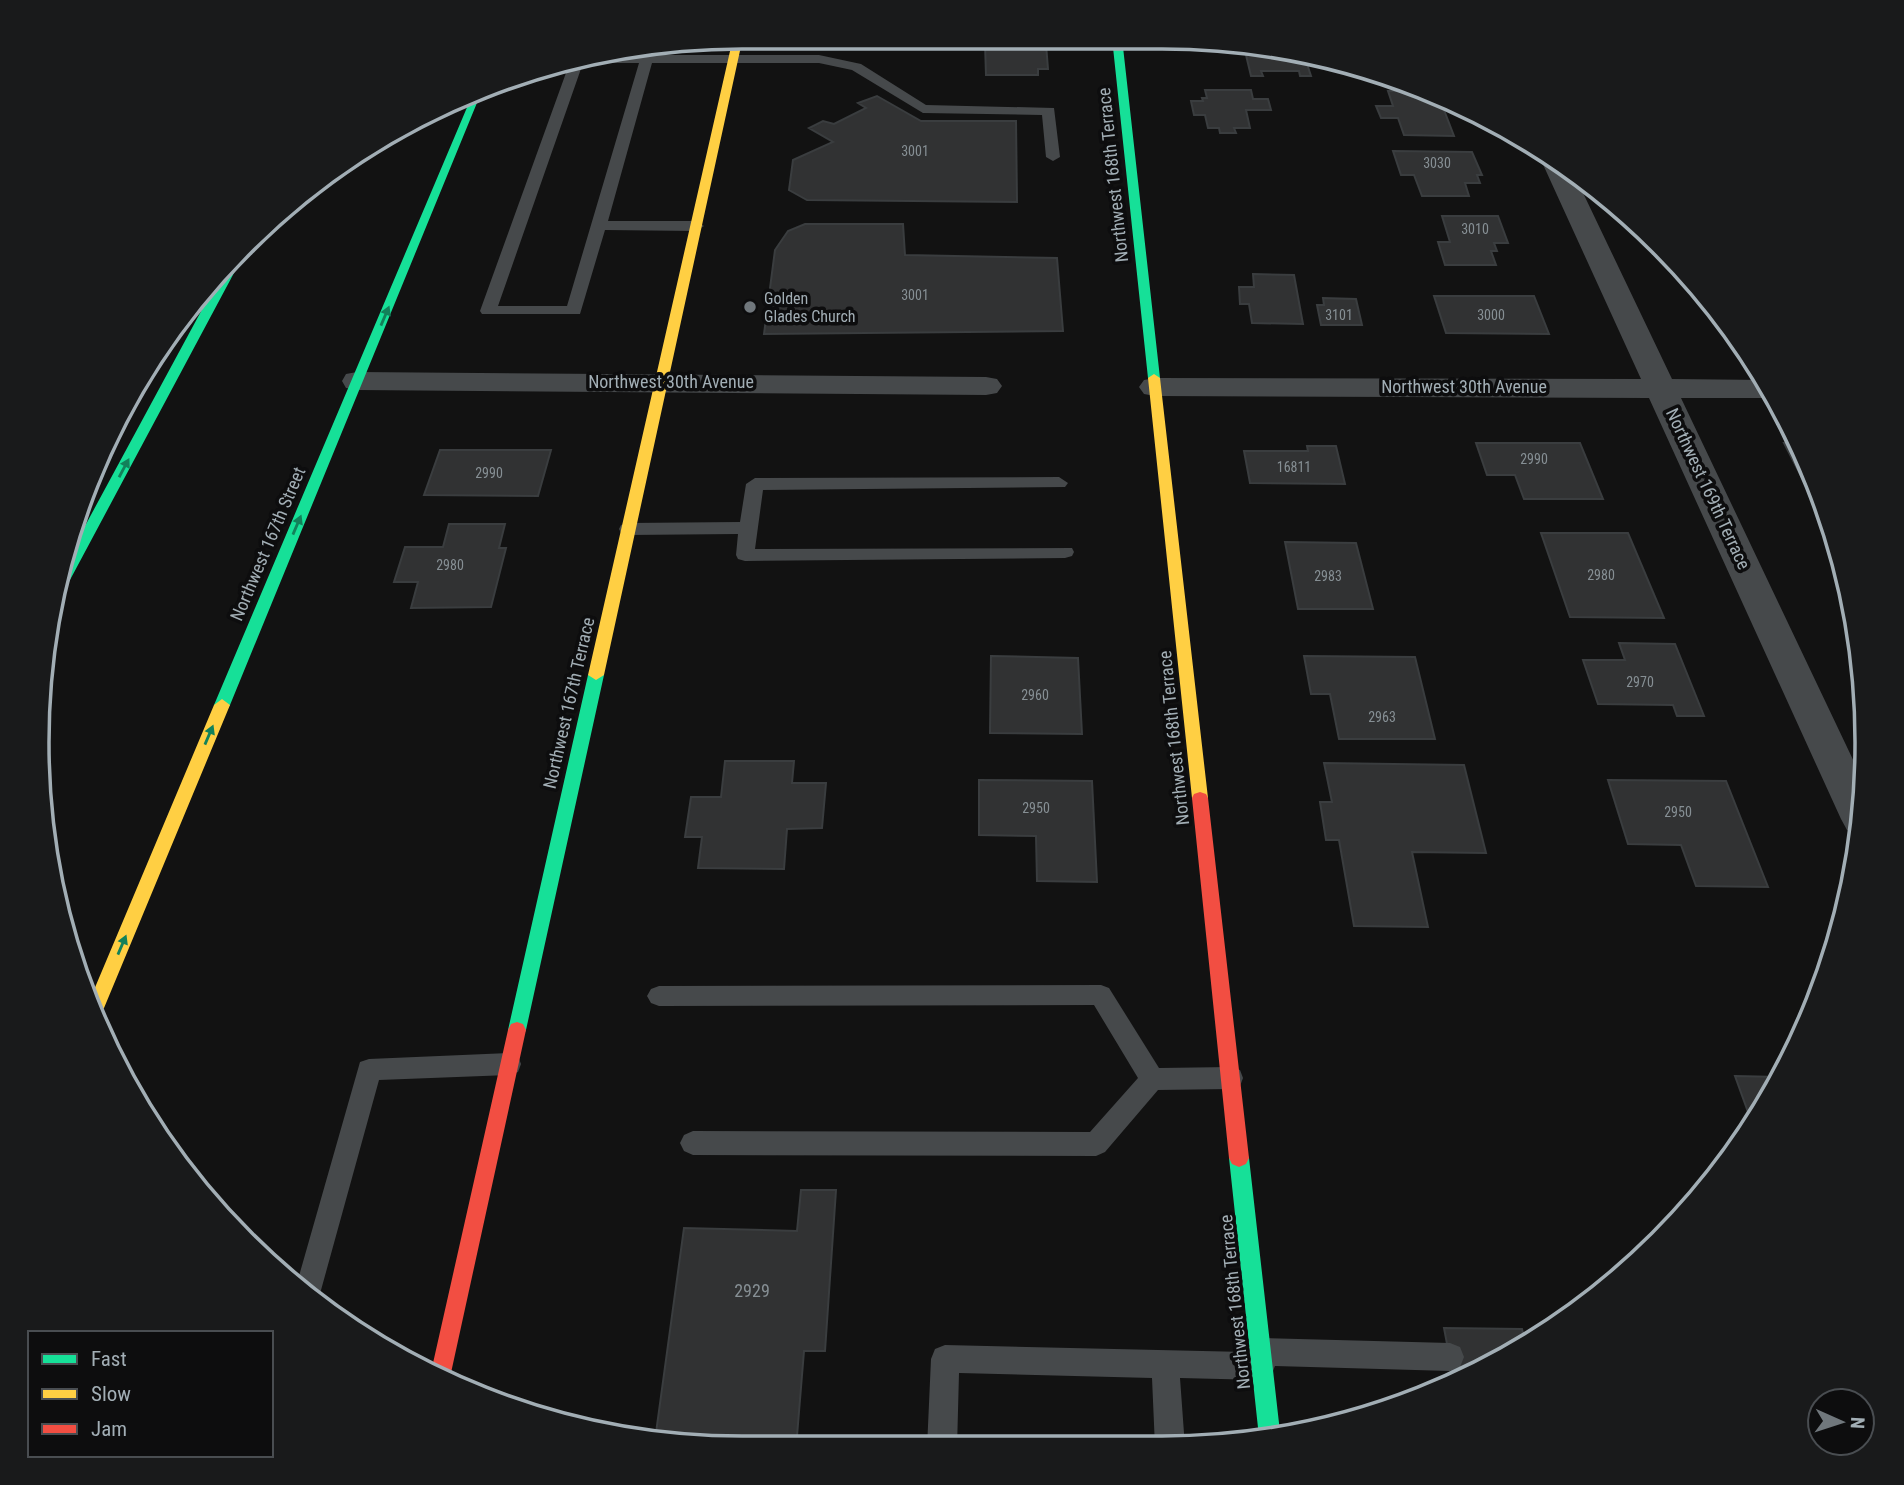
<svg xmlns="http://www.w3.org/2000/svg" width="1904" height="1485" viewBox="0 0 1904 1485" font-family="'Roboto Condensed',sans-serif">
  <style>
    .building { fill: #313233; stroke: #3a3d3f; stroke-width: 2 }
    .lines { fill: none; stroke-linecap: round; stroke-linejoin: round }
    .lane { fill: #46494b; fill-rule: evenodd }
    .street { fill: #46494b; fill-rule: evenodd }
    .fast { fill: #16e098; fill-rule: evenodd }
    .slow { fill: #ffcf43; fill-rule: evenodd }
    .jam { fill: #f24e42; fill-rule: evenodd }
    .oneway { fill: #12815a }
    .poi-dot { fill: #70777c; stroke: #0d0d0e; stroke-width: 2.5 }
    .labels { text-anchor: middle; stroke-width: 7; stroke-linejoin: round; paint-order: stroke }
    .number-label { font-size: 14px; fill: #868f94 }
    .far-poi-label { font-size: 16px; fill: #a2aeb5; stroke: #0d0d0e; text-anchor: start }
    .street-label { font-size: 18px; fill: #a2aeb5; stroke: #0d0d0e }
    .near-number-label { font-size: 18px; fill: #868f94 }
    .rim { fill: none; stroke: #a2aeb5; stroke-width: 3.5 }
  </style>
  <rect width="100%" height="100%" fill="#121212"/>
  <path class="building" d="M823,37H890V43H873L872,46H835L836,42H822Z
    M1188,38H1207L1230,43H1189Z
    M985,44H1046L1048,69H1038V75H986Z
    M1246,55L1305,58L1311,76H1300L1299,71H1261L1263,76H1251Z
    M1205,90H1251L1253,99H1268L1271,110H1246L1250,128H1234L1236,133H1220L1219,128H1208L1205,115H1194L1191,101H1203L1202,98H1207Z
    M1388,91H1426L1439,97L1454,136L1404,135L1398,118H1381L1376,106H1393Z
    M877,96L921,121H1016L1017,202L807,200L789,190L793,160L833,142L809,128L823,121L834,124L866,108L858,103Z
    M1393,151L1472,152L1482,175H1477L1480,183H1465L1469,196H1422L1414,175H1401Z
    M1442,216H1498L1508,243H1494L1497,251H1491L1496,265H1445L1438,242H1450Z
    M805,224H903L905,255L1057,258L1063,331L764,334L775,250L788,231Z
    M1253,274L1294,275L1303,324L1252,323L1249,304H1240L1239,287H1254Z
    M1434,296H1534L1549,334L1446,333Z
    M1323,298L1356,299L1362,325H1321L1317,305H1324Z
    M1476,443H1580L1603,499H1524L1515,475H1487Z
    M1784,443H1797L1827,509H1818Z
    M1307,446H1336L1345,484L1250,483L1244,451H1308Z
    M440,450H551L538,496L424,495Z
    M449,524H505L499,548H506L491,607L411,608L418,582H394L405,547H443Z
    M1541,533H1628L1664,618L1570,617Z
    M1285,542L1356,543L1373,609H1298Z
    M1619,643L1675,644L1704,716H1677L1673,705L1598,704L1583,660H1625Z
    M991,656L1078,658L1082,734L990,733Z
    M1304,656L1415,657L1435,739H1339L1330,694H1311Z
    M725,761H794L792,783H826L822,828L787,829L784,869L698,868L702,837H685L691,797H721Z
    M1324,763L1464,765L1486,853L1412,852L1428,927L1354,926L1339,840H1326L1320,802H1332Z
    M979,780L1092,781L1097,882L1037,881L1036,836L979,835Z
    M1608,780L1726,781L1768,887L1696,886L1681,845L1628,844Z
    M1735,1076L1781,1077L1752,1123Z
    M801,1190H836L825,1351H804L796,1448H742L655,1440L684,1228L797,1231Z
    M1444,1328L1522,1329L1526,1345L1515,1353L1454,1381Z"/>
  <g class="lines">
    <path class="lane" d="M604,55H819L861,64L926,105L1054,108L1060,157L1053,161L1046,157L1042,115L923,113L852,70L819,63H652L608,221H696L704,226L696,231L605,230L580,314H482L480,311L571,59ZM583,63H639L567,306H498Z
      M1059,477L1068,483L1065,487L763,490L755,549L1072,548L1074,552L1072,556L1065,558L745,561L738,559L736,555L738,534L628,535L621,533L619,529L621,525L628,523L740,522L746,484L755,478Z
      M1101,985L1109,988L1159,1068L1231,1067L1240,1070L1243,1078L1240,1086L1231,1089L1158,1090L1105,1152L1096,1156L693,1155L684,1151L680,1143L684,1135L693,1131L1090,1132L1138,1078L1094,1005L659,1006L651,1003L647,996L651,989L659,986Z
      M509,1053L518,1056L521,1064L518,1072L509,1075L379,1080L318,1301L297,1283L360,1062L369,1059Z
      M1260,1338L1450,1343L1460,1347L1464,1357L1460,1367L1450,1371L1275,1366L1271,1376L1261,1380L1180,1378L1185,1447H1155L1152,1378L959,1373L957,1448H927L931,1359L935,1349L945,1345L1246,1352L1250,1342Z"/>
    <path class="street" d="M1546,154L1574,174L1672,379L1766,380L1776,397L1772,398H1681L1866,787L1858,834L1847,830L1841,819L1649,398L1155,396L1144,394L1139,387L1144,380L1155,378L1641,379L1541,160Z
      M357,372L986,377L997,379L1002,386L997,393L986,395L357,390L346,388L342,381L346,374Z"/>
    <path class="fast" d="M1112,38H1122L1160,378L1154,382L1148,378Z
      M481,93L230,705L227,709H217L214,705L471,98Z
      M248,241L250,243L63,593L56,598L59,574L225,267Z
      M596,670L604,675L526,1030L523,1036L517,1038L511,1036L508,1030L588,675Z
      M1239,1149L1246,1152L1249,1158L1280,1432L1259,1437L1229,1158L1232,1152Z"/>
    <path class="slow" d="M743,37L604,675L596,680L588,675L733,38Z
      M1154,374L1160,378L1208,798L1206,802H1194L1192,798L1148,378Z
      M222,699L230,705L104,1008L98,1015L91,997L214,705Z"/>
    <path class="jam" d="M1200,792L1206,794L1208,798L1249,1158L1246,1164L1239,1167L1232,1164L1229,1158L1192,798L1194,794Z
      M517,1022L523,1024L526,1030L449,1382L431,1372L508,1030L511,1024Z"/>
  </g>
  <defs><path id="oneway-solid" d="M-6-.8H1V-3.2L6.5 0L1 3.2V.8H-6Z" transform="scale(1.75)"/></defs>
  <g class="oneway">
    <use href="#oneway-solid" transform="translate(385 316) rotate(-67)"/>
    <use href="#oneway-solid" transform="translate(124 468) rotate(-62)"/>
    <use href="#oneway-solid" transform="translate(297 525) rotate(-67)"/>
    <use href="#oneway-solid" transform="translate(209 735) rotate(-67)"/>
    <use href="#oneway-solid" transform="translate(122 945) rotate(-67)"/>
  </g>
  <circle class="poi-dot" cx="750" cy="307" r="7"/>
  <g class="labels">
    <g class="number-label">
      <text x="915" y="156">3001</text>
      <text x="1437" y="168">3030</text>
      <text x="1475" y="234">3010</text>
      <text x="915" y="300">3001</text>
      <text x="1339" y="320">3101</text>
      <text x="1491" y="320">3000</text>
      <text x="1534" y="464">2990</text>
      <text x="1294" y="472">16811</text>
      <text x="489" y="478">2990</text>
      <text x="450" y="570">2980</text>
      <text x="1601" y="580">2980</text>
      <text x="1328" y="581">2983</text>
      <text x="1640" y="687">2970</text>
      <text x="1035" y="700">2960</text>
      <text x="1382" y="722">2963</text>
      <text x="1036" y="813">2950</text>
      <text x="1678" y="817">2950</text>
    </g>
    <g class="far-poi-label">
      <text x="764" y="304">Golden<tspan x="764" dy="18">Glades Church</tspan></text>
    </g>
    <g class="street-label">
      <text transform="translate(1113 175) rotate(-96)" y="6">Northwest 168th Terrace</text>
      <text x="671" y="388">Northwest 30th Avenue</text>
      <text x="1464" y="393">Northwest 30th Avenue</text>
      <text transform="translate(1708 489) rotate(65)" y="6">Northwest 169th Terrace</text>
      <text transform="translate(268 544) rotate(-67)" y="6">Northwest 167th Street</text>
      <text transform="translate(569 703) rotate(-77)" y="6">Northwest 167th Terrace</text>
      <text transform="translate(1174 738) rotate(-96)" y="6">Northwest 168th Terrace</text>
      <text transform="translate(1235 1302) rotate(-96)" y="6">Northwest 168th Terrace</text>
    </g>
    <g class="near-number-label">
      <text x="752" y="1297">2929</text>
    </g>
  </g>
  <path d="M0 0H1904V1485H0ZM742 49H1162A693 693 0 0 1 1855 742V743A693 693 0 0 1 1162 1436H742A693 693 0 0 1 49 743V742A693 693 0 0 1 742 49Z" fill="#191a1b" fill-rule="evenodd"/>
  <path class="rim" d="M742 49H1162A693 693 0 0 1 1855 742V743A693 693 0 0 1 1162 1436H742A693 693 0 0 1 49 743V742A693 693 0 0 1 742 49Z"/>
  <rect x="28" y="1331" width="245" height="126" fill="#0d0d0e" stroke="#494d51" stroke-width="2"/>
  <rect x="42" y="1354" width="35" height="10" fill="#16e098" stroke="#494d51" stroke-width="2"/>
  <text x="91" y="1366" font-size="21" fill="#a2aeb5">Fast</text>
  <rect x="42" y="1389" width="35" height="10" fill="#ffcf43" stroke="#494d51" stroke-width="2"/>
  <text x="91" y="1401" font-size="21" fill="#a2aeb5">Slow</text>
  <rect x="42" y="1424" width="35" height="10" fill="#f24e42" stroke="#494d51" stroke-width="2"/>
  <text x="91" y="1436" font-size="21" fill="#a2aeb5">Jam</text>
  <g transform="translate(1841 1422) rotate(93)"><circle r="33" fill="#0d0d0e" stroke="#494d51" stroke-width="2"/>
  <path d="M0-5L12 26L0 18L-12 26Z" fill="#70777c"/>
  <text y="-10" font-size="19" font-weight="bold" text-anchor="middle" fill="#a2aeb5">N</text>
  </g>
</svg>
